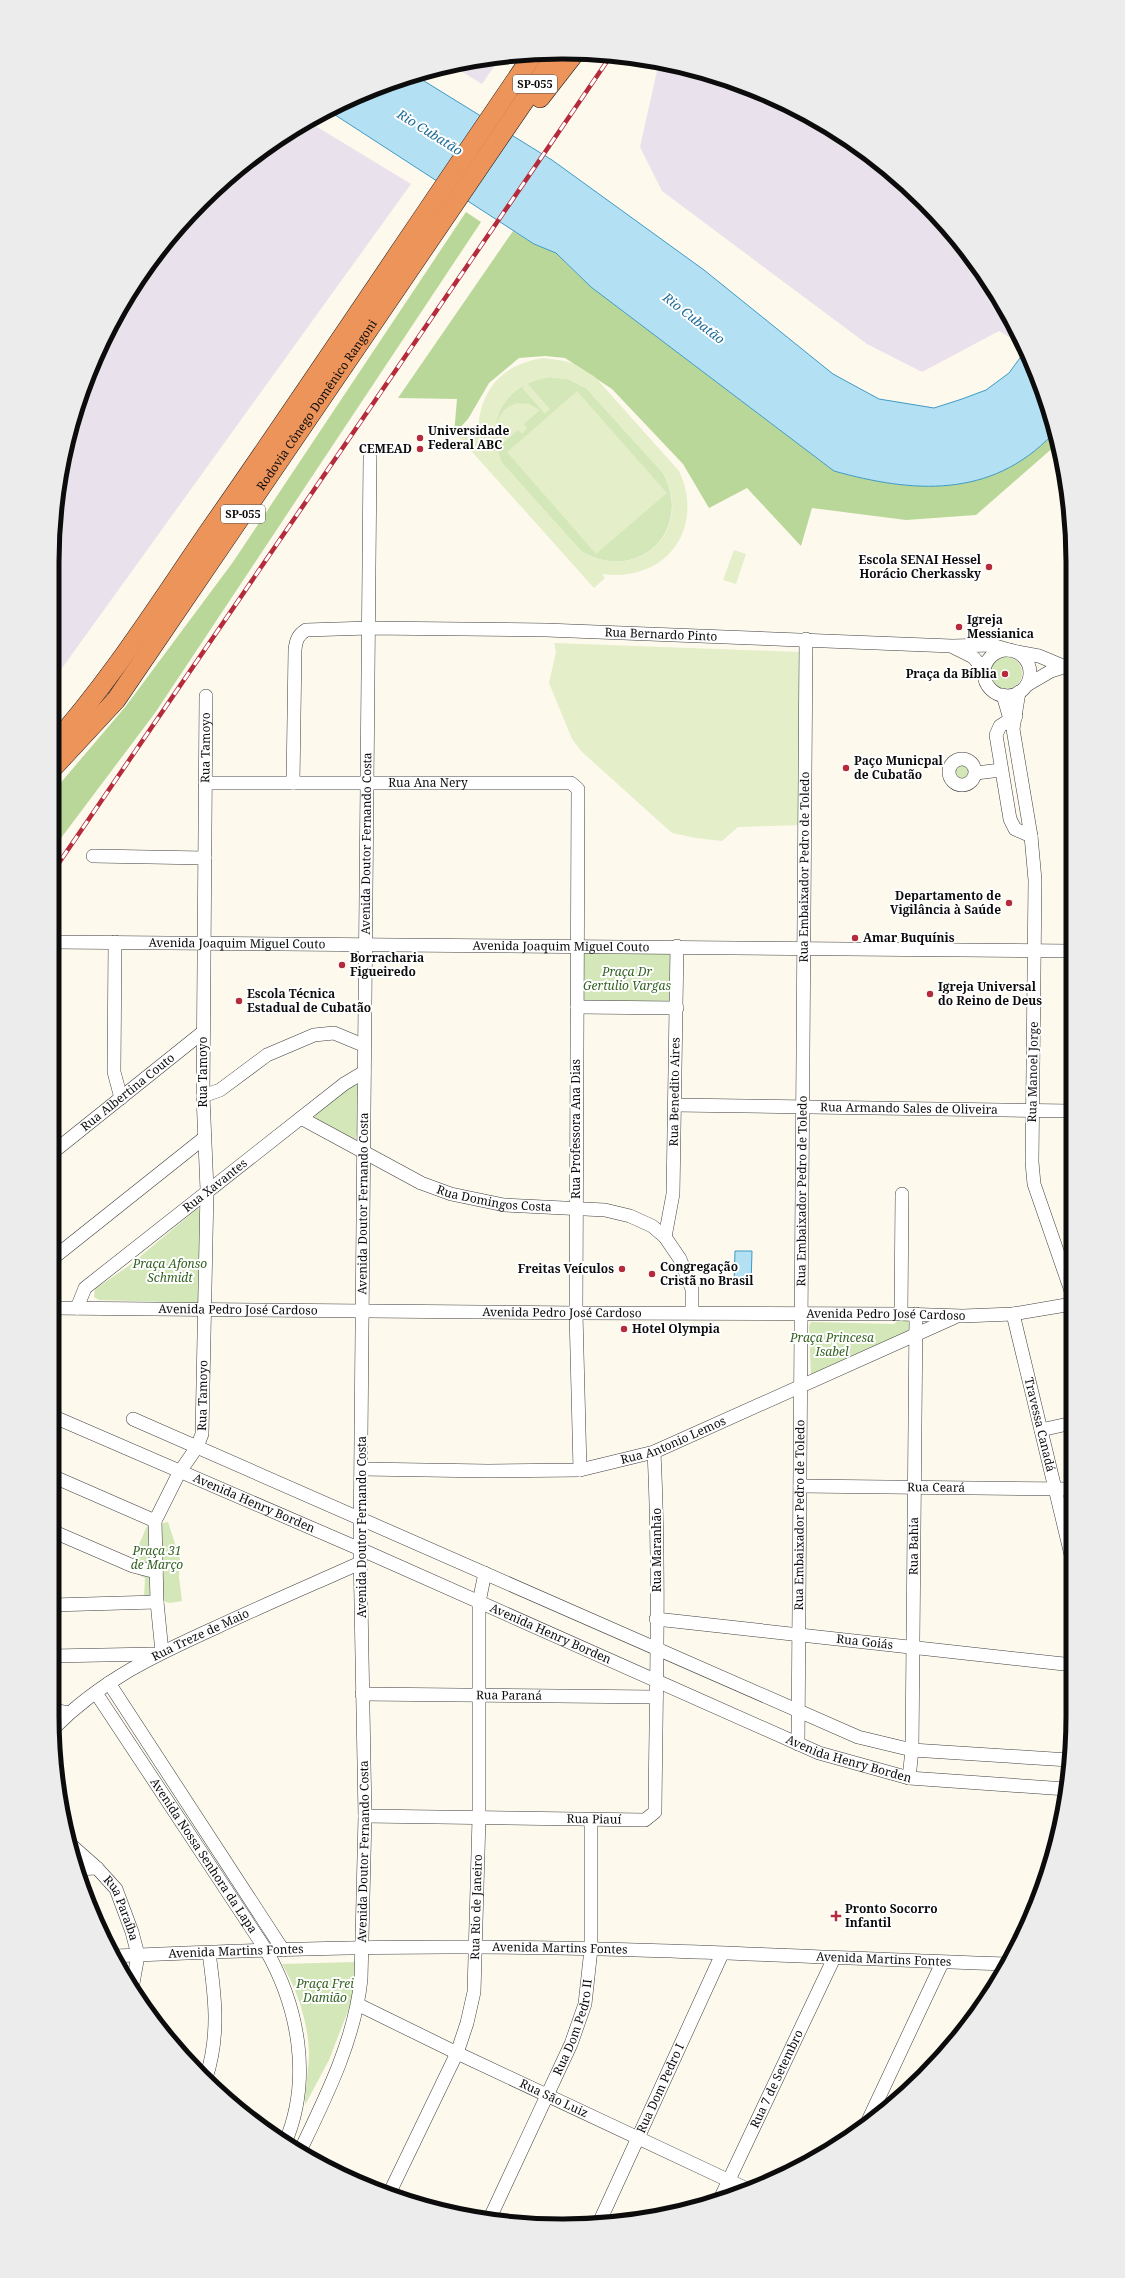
<svg xmlns="http://www.w3.org/2000/svg" width="1125" height="2278" viewBox="0 0 1125 2278" font-family="'Noto Serif',serif">
  <style>
    .industrial { fill: #e9e1eb }
    .green { fill: #d4e7b8 }
    .forest { fill: #b9d798 }
    .pitch { fill: #e4eec9; fill-rule: evenodd }
    .water { fill: #b4e0f3; stroke: #3e9ac6 }
    .lines { fill: none; stroke-linecap: round; stroke-linejoin: round }
    .minor-casing { stroke: #3f3f3f; stroke-width: 14 }
    .highway-casing { stroke: #1d1d1d; stroke-width: 20 }
    .minor { stroke: #fff; stroke-width: 13 }
    .highway { stroke: #ed945b; stroke-width: 19 }
    .rail-casing { stroke: #b52b3c; stroke-width: 4.5 }
    .rail { stroke: #fff; stroke-width: 3; stroke-dasharray: 9; stroke-linecap: butt }
    .poi-dot { fill: #b52b3c; stroke: #fff; stroke-width: 1.5 }
    .labels { text-anchor: middle; stroke-width: 4; stroke-linejoin: round; paint-order: stroke }
    .shield { fill: #fff; stroke: #555; stroke-width: 1 }
    .shield-label { font-size: 11px; font-weight: bold; fill: #0c0c0c }
    .street-label { font-size: 12px; fill: #0c0c0c; stroke: #fff }
    .poi-label { font-size: 12px; font-weight: bold; fill: #0c0c0c; stroke: #fff; text-anchor: start }
    .park-label { font-size: 12px; font-style: italic; fill: #326120; stroke: #fff }
    .water-label { font-size: 13px; font-style: italic; fill: #1c6b98; stroke: #fff }
    .rim { fill: none; stroke: #0c0c0c; stroke-width: 5 }
  </style>
  <rect width="100%" height="100%" fill="#fef9ed"/>
  <path class="industrial" d="M500,58L482,84L451,65L463,62Z
    M659,62L758,91L873,158L968,252L1012,329L1009,337L999,331L922,372L867,344L662,191L640,147Z
    M309,122L411,184L52,682V562L62,463L91,367L138,279L202,201L279,138Z"/>
  <path class="green" d="M549,377L568,379L586,388L663,473C694,530 638,585 581,551L502,463C483,422 504,384 549,377Z
    M990 673a16 16 0 1 1 32 0a16 16 0 1 1-32 0Z
    M955 771a7 7 0 1 1 14 0a7 7 0 1 1-14 0Z
    M672,952L671,1005L582,1004L583,953Z
    M354,1083L358,1087L357,1133L355,1140L315,1120V1115Z
    M198,1208L200,1211L199,1300L198,1303L99,1300L94,1297L95,1289L130,1265Z
    M900,1319L908,1320L910,1328L905,1333L811,1375L809,1326L811,1322L894,1324Z
    M168,1522L180,1559L179,1577L182,1601L170,1603L144,1597L145,1578L128,1570L147,1526Z
    M355,1962L353,1998L329,2060L305,2105C305,2087 309,2069 309,2052C308,2022 297,1989 282,1964Z"/>
  <path class="forest" d="M466,212L481,222L155,713L52,850V793L126,706L233,562Z
    M513,231L534,244L556,253L591,287L834,471C913,493 990,499 1052,435L1055,446L976,515L906,520L812,508L801,546L747,488L709,508L683,464L612,389L565,358L545,356L519,358L489,383L468,419L454,434L457,399L398,398Z"/>
  <path class="pitch" d="M543,358L565,361L576,365L595,377L679,471C706,529 665,583 602,574L605,578L594,588L457,435L468,425L478,436C478,393 499,365 543,358ZM549,377L568,379L586,388L663,473C695,530 638,585 581,551L502,463C488,433 496,399 527,383L522,388L545,414L550,409L527,383Z
    M577,391L667,493L596,554L507,452Z
    M517,403L529,404L540,410L524,424L527,428L522,434L518,430L502,444C491,428 498,409 517,403Z
    M734,550L746,554L736,584L723,580Z
    M554,643L800,652V825L738,827L722,841L696,838L672,833L582,752L572,739L549,683L556,652Z"/>
  <path class="water" d="M416,76L552,160L704,270L833,374L879,399L934,408L962,399L986,390L1009,373L1025,351L1034,367L1052,435C990,499 913,493 834,471L591,287L556,253L534,244L329,111L367,91Z
    M735,1251H752L751,1286L734,1285Z"/>
  <g class="lines">
    <defs>
      <g id="minor">
        <path d="M953,647L973,657L984,669"/>
        <circle cx="1007" cy="673" r="23"/>
        <path d="M1017,652L1039,656L1063,666"/>
        <path d="M1027,685L1051,671L1067,666"/>
        <path d="M1019,692L1013,729L1031,836L1035,880L1032,1162L1034,1184L1071,1291"/>
        <path d="M1003,695L1012,726"/>
        <path d="M1016,716L1000,726L996,735L1010,819L1015,829L1031,836"/>
        <circle cx="962" cy="772" r="13"/>
        <path d="M976,773L1001,770"/>
        <path id="s1" d="M205,783H571L578,789L576,1313L580,1470"/>
        <path id="s2" d="M293,783L295,650C296,640 298,635 306,630L369,628L546,630L952,646L992,645L1009,650"/>
        <path d="M93,856L205,858"/>
        <path id="s3" d="M52,942L1070,951"/>
        <path d="M115,942L114,1072L121,1098"/>
        <path d="M577,1007L677,1008"/>
        <path d="M203,1096L220,1090L267,1055L314,1035L334,1033L363,1045"/>
        <path id="s4" d="M675,1105L1071,1111"/>
        <path id="s5" d="M301,1118L421,1183L451,1194L504,1205L605,1210L630,1216L652,1226L665,1237L680,1259L692,1289V1312"/>
        <path id="s6" d="M52,1153L203,1032"/>
        <path id="s7" d="M665,1237L673,1194L677,946"/>
        <path d="M52,1259L204,1138"/>
        <path id="s8" d="M52,1308L576,1313L901,1314L963,1316L1013,1314L1072,1304"/>
        <path id="s9" d="M77,1308L85,1288L344,1084L364,1072"/>
        <path d="M901,1314L902,1194"/>
        <path id="s10" d="M1013,1314L1072,1559"/>
        <path id="s11" d="M52,1416L360,1549L819,1753L909,1778L1066,1789"/>
        <path d="M133,1419L858,1737L912,1750L1069,1760"/>
        <path d="M1041,1430L1072,1423"/>
        <path id="s12" d="M362,1469L488,1471L580,1470L654,1452L955,1317"/>
        <path d="M52,1476L155,1521"/>
        <path id="s13" d="M800,1486L1072,1489"/>
        <path d="M52,1531L133,1566L156,1572"/>
        <path d="M52,1605L157,1602"/>
        <path id="s14" d="M656,1619L1073,1665"/>
        <path id="s15" d="M162,1652L157,1602L155,1521L179,1473L197,1447L202,1434L207,1190L203,1096L206,696"/>
        <path d="M52,1656L154,1654"/>
        <path d="M109,1683L283,1950"/>
        <path id="s16" d="M96,1693L266,1950C299,2008 312,2080 285,2143"/>
        <path id="s17" d="M362,1694L656,1697"/>
        <path d="M52,1710L69,1713"/>
        <path id="s18" d="M53,1729C101,1680 155,1655 217,1627C264,1605 313,1584 360,1563"/>
        <path id="s19" d="M798,1744L806,639"/>
        <path id="s20" d="M909,1778L912,1750L916,1314"/>
        <path id="s21" d="M365,1816L645,1820L655,1812C656,1692 660,1572 654,1452"/>
        <path id="s22" d="M70,1844L97,1868L116,1889L132,1932L138,1955L132,1989"/>
        <path d="M76,1869L97,1868"/>
        <path id="s23" d="M114,1956C235,1951 356,1946 477,1947C653,1948 830,1958 1006,1964"/>
        <path id="s24" d="M359,2005L457,2053L749,2190"/>
        <path d="M206,2078C220,2035 215,1996 209,1953"/>
        <path d="M866,2125L942,1963"/>
        <path id="s25" d="M300,2151C326,2097 355,2039 361,1979L365,1816L360,1549L370,458"/>
        <path id="s26" d="M389,2194L457,2053L467,2023L474,1992L479,1818V1602L485,1573"/>
        <path id="s27" d="M719,2201L834,1958"/>
        <path id="s28" d="M489,2220L571,2044L585,2004L591,1949V1820"/>
        <path id="s29" d="M599,2223L722,1954"/>
      </g>
      <g id="highway">
        <path d="M540,98L575,53"/>
        <path d="M52,746C113,678 162,599 214,524C322,369 426,211 533,55"/>
        <path id="s30" d="M52,769L116,700L557,53"/>
      </g>
    </defs>
    <use href="#minor" class="minor-casing"/>
    <use href="#highway" class="highway-casing"/>
    <use href="#minor" class="minor"/>
    <use href="#highway" class="highway"/>
    <defs>
      <path id="rail" d="M52,873L610,57"/>
    </defs>
    <use href="#rail" class="rail-casing"/>
    <use href="#rail" class="rail"/>
  </g>
  <g class="poi-dot">
    <circle cx="420" cy="438" r="4"/>
    <circle cx="420" cy="449" r="4"/>
    <circle cx="989" cy="567" r="4"/>
    <circle cx="959" cy="627" r="4"/>
    <circle cx="1005" cy="674" r="4"/>
    <circle cx="846" cy="768" r="4"/>
    <circle cx="1009" cy="903" r="4"/>
    <circle cx="855" cy="938" r="4"/>
    <circle cx="342" cy="965" r="4"/>
    <circle cx="930" cy="994" r="4"/>
    <circle cx="239" cy="1001" r="4"/>
    <circle cx="622" cy="1269" r="4"/>
    <circle cx="652" cy="1274" r="4"/>
    <circle cx="624" cy="1329" r="4"/>
    <path d="M834 1910h4v4h4v4h-4v4h-4v-4h-4v-4h4z"/>
  </g>
  <g class="labels">
    <g class="shield">
      <rect x="513" y="75" width="44" height="18" rx="3"/>
      <rect x="221" y="505" width="44" height="18" rx="3"/>
    </g>
    <g class="shield-label">
      <text x="535" y="88">SP-055</text>
      <text x="243" y="518">SP-055</text>
    </g>
    <g class="street-label">
      <text dy="4" stroke="none"><textPath href="#s30" startOffset="451">Rodovia Cônego Domênico Rangoni</textPath></text>
      <text dy="4" stroke="none"><textPath href="#s2" startOffset="512">Rua Bernardo Pinto</textPath></text>
      <text dy="4" stroke="none"><textPath href="#s15" startOffset="917">Rua Tamoyo</textPath></text>
      <text dy="4" stroke="none"><textPath href="#s1" startOffset="223">Rua Ana Nery</textPath></text>
      <text dy="4" stroke="none"><textPath href="#s25" startOffset="1319">Avenida Doutor Fernando Costa</textPath></text>
      <text dy="4" stroke="none"><textPath href="#s19" startOffset="877">Rua Embaixador Pedro de Toledo</textPath></text>
      <text dy="4" stroke="none"><textPath href="#s3" startOffset="185">Avenida Joaquim Miguel Couto</textPath></text>
      <text dy="4" stroke="none"><textPath href="#s3" startOffset="509">Avenida Joaquim Miguel Couto</textPath></text>
      <text transform="translate(203 1072) rotate(-90)" y="4">Rua Tamoyo</text>
      <text transform="translate(1033 1072) rotate(-89)" y="4">Rua Manoel Jorge</text>
      <text dy="4" stroke="none"><textPath href="#s7" startOffset="146">Rua Benedito Aires</textPath></text>
      <text dy="4" stroke="none"><textPath href="#s6" startOffset="97">Rua Albertina Couto</textPath></text>
      <text dy="4" stroke="none"><textPath href="#s4" startOffset="234">Rua Armando Sales de Oliveira</textPath></text>
      <text transform="translate(576 1129) rotate(-90)" y="4">Rua Professora Ana Dias</text>
      <text dy="4" stroke="none"><textPath href="#s9" startOffset="187">Rua Xavantes</textPath></text>
      <text dy="4" stroke="none"><textPath href="#s19" startOffset="553">Rua Embaixador Pedro de Toledo</textPath></text>
      <text dy="4" stroke="none"><textPath href="#s5" startOffset="212">Rua Domingos Costa</textPath></text>
      <text dy="4" stroke="none"><textPath href="#s25" startOffset="959">Avenida Doutor Fernando Costa</textPath></text>
      <text dy="4" stroke="none"><textPath href="#s8" startOffset="186">Avenida Pedro José Cardoso</textPath></text>
      <text dy="4" stroke="none"><textPath href="#s8" startOffset="510">Avenida Pedro José Cardoso</textPath></text>
      <text dy="4" stroke="none"><textPath href="#s8" startOffset="834">Avenida Pedro José Cardoso</textPath></text>
      <text dy="4" stroke="none"><textPath href="#s15" startOffset="269">Rua Tamoyo</textPath></text>
      <text dy="4" stroke="none"><textPath href="#s10" startOffset="114">Travessa Canadá</textPath></text>
      <text dy="4" stroke="none"><textPath href="#s12" startOffset="316">Rua Antonio Lemos</textPath></text>
      <text dy="4" stroke="none"><textPath href="#s13" startOffset="136">Rua Ceará</textPath></text>
      <text dy="4" stroke="none"><textPath href="#s11" startOffset="220">Avenida Henry Borden</textPath></text>
      <text dy="4" stroke="none"><textPath href="#s19" startOffset="229">Rua Embaixador Pedro de Toledo</textPath></text>
      <text transform="translate(362 1527) rotate(-90)" y="4">Avenida Doutor Fernando Costa</text>
      <text dy="4" stroke="none"><textPath href="#s20" startOffset="232">Rua Bahia</textPath></text>
      <text transform="translate(657 1550) rotate(-90)" y="4">Rua Maranhão</text>
      <text dy="4" stroke="none"><textPath href="#s18" startOffset="176">Rua Treze de Maio</textPath></text>
      <text dy="4" stroke="none"><textPath href="#s11" startOffset="544">Avenida Henry Borden</textPath></text>
      <text dy="4" stroke="none"><textPath href="#s14" startOffset="210">Rua Goiás</textPath></text>
      <text dy="4" stroke="none"><textPath href="#s17" startOffset="147">Rua Paraná</textPath></text>
      <text dy="4" stroke="none"><textPath href="#s11" startOffset="868">Avenida Henry Borden</textPath></text>
      <text dy="4" stroke="none"><textPath href="#s21" startOffset="229">Rua Piauí</textPath></text>
      <text dy="4" stroke="none"><textPath href="#s25" startOffset="311">Avenida Doutor Fernando Costa</textPath></text>
      <text dy="4" stroke="none"><textPath href="#s16" startOffset="195">Avenida Nossa Senhora da Lapa</textPath></text>
      <text dy="4" stroke="none"><textPath href="#s26" startOffset="305">Rua Rio de Janeiro</textPath></text>
      <text dy="4" stroke="none"><textPath href="#s22" startOffset="84">Rua Paraíba</textPath></text>
      <text dy="4" stroke="none"><textPath href="#s23" startOffset="446">Avenida Martins Fontes</textPath></text>
      <text dy="4" stroke="none"><textPath href="#s23" startOffset="122">Avenida Martins Fontes</textPath></text>
      <text dy="4" stroke="none"><textPath href="#s23" startOffset="770">Avenida Martins Fontes</textPath></text>
      <text dy="4" stroke="none"><textPath href="#s28" startOffset="211">Rua Dom Pedro II</textPath></text>
      <text dy="4" stroke="none"><textPath href="#s27" startOffset="135">Rua 7 de Setembro</textPath></text>
      <text dy="4" stroke="none"><textPath href="#s29" startOffset="148">Rua Dom Pedro I</textPath></text>
      <text dy="4" stroke="none"><textPath href="#s24" startOffset="216">Rua São Luiz</textPath></text>
    </g>
    <g class="poi-label">
      <text x="428" y="435">Universidade<tspan x="428" dy="14">Federal ABC</tspan></text>
      <text x="412" y="453" text-anchor="end">CEMEAD</text>
      <text x="981" y="564" text-anchor="end">Escola SENAI Hessel<tspan x="981" dy="14">Horácio Cherkassky</tspan></text>
      <text x="967" y="624">Igreja<tspan x="967" dy="14">Messianica</tspan></text>
      <text x="997" y="678" text-anchor="end">Praça da Bíblia</text>
      <text x="854" y="765">Paço Municpal<tspan x="854" dy="14">de Cubatão</tspan></text>
      <text x="1001" y="900" text-anchor="end">Departamento de<tspan x="1001" dy="14">Vigilância à Saúde</tspan></text>
      <text x="863" y="942">Amar Buquínis</text>
      <text x="350" y="962">Borracharia<tspan x="350" dy="14">Figueiredo</tspan></text>
      <text x="938" y="991">Igreja Universal<tspan x="938" dy="14">do Reino de Deus</tspan></text>
      <text x="247" y="998">Escola Técnica<tspan x="247" dy="14">Estadual de Cubatão</tspan></text>
      <text x="660" y="1271">Congregação<tspan x="660" dy="14">Cristã no Brasil</tspan></text>
      <text x="614" y="1273" text-anchor="end">Freitas Veículos</text>
      <text x="632" y="1333">Hotel Olympia</text>
      <text x="845" y="1913">Pronto Socorro<tspan x="845" dy="14">Infantil</tspan></text>
    </g>
    <g class="park-label">
      <text x="627" y="976">Praça Dr<tspan x="627" dy="14">Gertulio Vargas</tspan></text>
      <text x="170" y="1268">Praça Afonso<tspan x="170" dy="14">Schmidt</tspan></text>
      <text x="832" y="1342">Praça Princesa<tspan x="832" dy="14">Isabel</tspan></text>
      <text x="157" y="1555">Praça 31<tspan x="157" dy="14">de Março</tspan></text>
      <text x="325" y="1988">Praça Frei<tspan x="325" dy="14">Damião</tspan></text>
    </g>
    <g class="water-label">
      <text transform="translate(430 132) rotate(32)" y="5">Rio Cubatão</text>
      <text transform="translate(694 318) rotate(38)" y="5">Rio Cubatão</text>
    </g>
  </g>
  <path d="M0 0H1125V2278H0ZM562 59H563A503 503 0 0 1 1066 562V1716A503 503 0 0 1 563 2219H562A503 503 0 0 1 59 1716V562A503 503 0 0 1 562 59Z" fill="#ececec" fill-rule="evenodd"/>
  <path class="rim" d="M562 59H563A503 503 0 0 1 1066 562V1716A503 503 0 0 1 563 2219H562A503 503 0 0 1 59 1716V562A503 503 0 0 1 562 59Z"/>
</svg>
